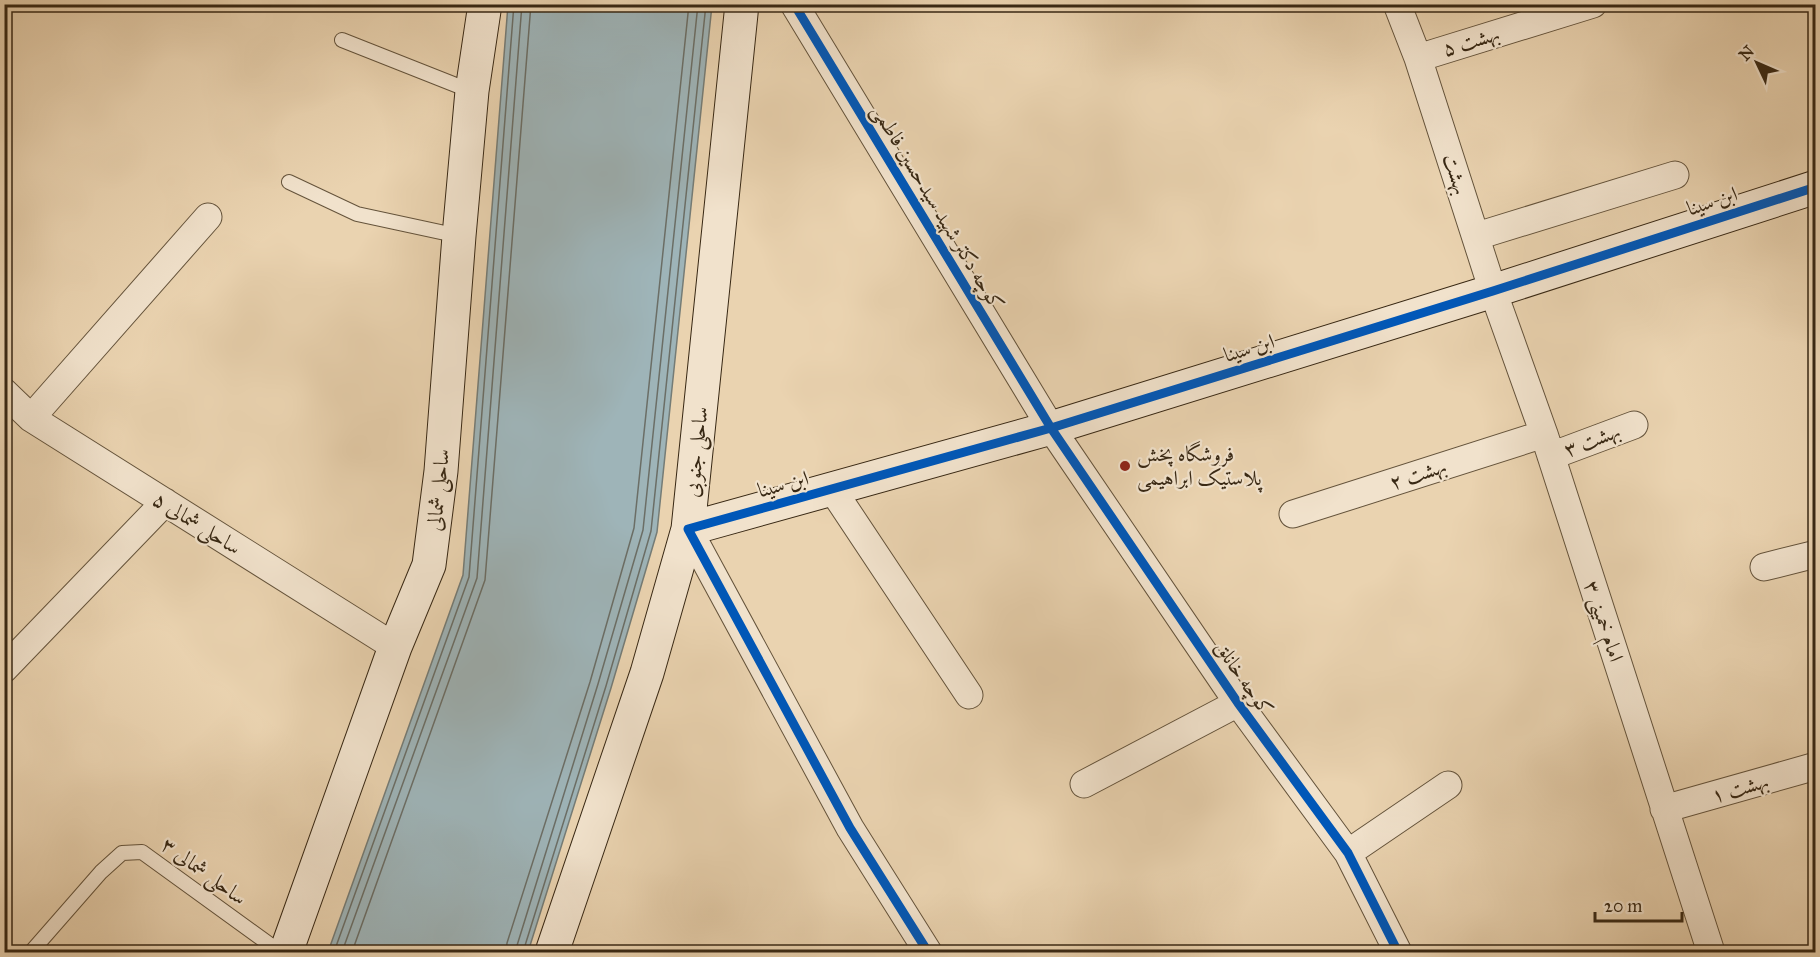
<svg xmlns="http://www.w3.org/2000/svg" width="1820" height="957" viewBox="0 0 1820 957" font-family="'IM FELL Great Primer',Amiri,serif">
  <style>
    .water { fill: #9eb4b8; stroke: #757c76; stroke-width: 1.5 }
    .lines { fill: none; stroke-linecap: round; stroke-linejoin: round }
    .shore { stroke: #6b6e66; stroke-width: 1.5 }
    .lane-casing { stroke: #64533b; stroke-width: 16 }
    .street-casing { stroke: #64533b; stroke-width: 29 }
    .secondary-casing { stroke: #382814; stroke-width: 35 }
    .lane { stroke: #f1e2cc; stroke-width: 14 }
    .street { stroke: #f1e2cc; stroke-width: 27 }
    .secondary { stroke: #f1e2cc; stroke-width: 33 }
    .cycleway-casing { stroke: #f1e2cc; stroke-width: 13 }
    .cycleway { stroke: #0057b8; stroke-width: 9 }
    .poi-dot { fill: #8f2418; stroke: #f1e2cc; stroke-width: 2 }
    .labels { text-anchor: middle; stroke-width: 4.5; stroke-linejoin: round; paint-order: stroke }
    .street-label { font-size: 21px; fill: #382814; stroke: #f1e2cc }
    .poi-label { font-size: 21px; fill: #382814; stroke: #f1e2cc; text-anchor: start }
  </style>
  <rect width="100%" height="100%" fill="#ead3b0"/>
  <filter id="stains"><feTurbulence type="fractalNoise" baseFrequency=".00333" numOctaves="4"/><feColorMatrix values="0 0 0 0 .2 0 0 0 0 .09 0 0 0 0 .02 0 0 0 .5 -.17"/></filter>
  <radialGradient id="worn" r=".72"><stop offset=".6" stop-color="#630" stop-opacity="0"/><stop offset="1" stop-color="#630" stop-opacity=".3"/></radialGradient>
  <path class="water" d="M508,5H712L657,532L611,688L528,952H328L463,575Z"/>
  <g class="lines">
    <path class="shore" d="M334,952L469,577L514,4
      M342,952L477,578L522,4
      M352,952L485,580L531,4
      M506,952L507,943L590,682L634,528L689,4
      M515,952L598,684L643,530L698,4
      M523,952L606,686L651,531L706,4"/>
    <defs>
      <path id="lane" d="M342,40L471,91
        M289,182L357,214L459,236
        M31,952L101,872L122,853L142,852L280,952"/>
      <path id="street" d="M794,4L1051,428L1238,703L1348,853L1398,952
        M1397,4L1418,58L1493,291L1544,434L1711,952
        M1418,58L1593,4
        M1477,236L1675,175
        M4,392L31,418L395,647
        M31,418L208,217
        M1551,456L1634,425
        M832,489L969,695
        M1293,514L1544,434
        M688,529L850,828L928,952
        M1764,567L1816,554
        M4,669L165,502
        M1084,784L1238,703
        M1664,809L1816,766
        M1348,853L1448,785"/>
      <path id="secondary" d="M688,529L1051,428L1493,291L1816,187
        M286,952L395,647L429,565L441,471L459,236L472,91L485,4
        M552,952L647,673L688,529L742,4"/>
    </defs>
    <use href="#lane" class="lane-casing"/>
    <use href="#street" class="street-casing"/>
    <use href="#secondary" class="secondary-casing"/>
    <use href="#lane" class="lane"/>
    <use href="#street" class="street"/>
    <use href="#secondary" class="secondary"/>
    <defs>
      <path id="cycleway" d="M794,4L1051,428L1238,703L1348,853L1398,952
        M928,952L850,828L688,529L1051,428L1493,291L1816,187"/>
    </defs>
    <use href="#cycleway" class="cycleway-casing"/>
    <use href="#cycleway" class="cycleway"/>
  </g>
  <circle class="poi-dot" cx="1125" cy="466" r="6"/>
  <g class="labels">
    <g class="street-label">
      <text transform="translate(1471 41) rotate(-17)" y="7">بهشت ۵</text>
      <text transform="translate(1456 174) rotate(72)" y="7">بهشت</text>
      <text transform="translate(1712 201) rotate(-18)" y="7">ابن سینا</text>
      <text transform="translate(938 207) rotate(59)" y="7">کوچه دکتر شهید سیدحسین فاطمی</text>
      <text transform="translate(1249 348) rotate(-17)" y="7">ابن سینا</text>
      <text transform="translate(1592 440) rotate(-21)" y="7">بهشت ۳</text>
      <text transform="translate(696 452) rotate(-84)" y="7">ساحلی جنوبی</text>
      <text transform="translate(1418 474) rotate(-18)" y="7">بهشت ۲</text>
      <text transform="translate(783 484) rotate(-15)" y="7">ابن سینا</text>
      <text transform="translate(438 490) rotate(-84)" y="7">ساحلی شمالی</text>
      <text transform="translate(197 523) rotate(32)" y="7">ساحلی شمالی ۵</text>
      <text transform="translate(1604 621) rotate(72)" y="7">امام خمینی ۳</text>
      <text transform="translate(1244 678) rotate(55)" y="7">کوچه خانلق</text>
      <text transform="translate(1740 788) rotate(-16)" y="7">بهشت ۱</text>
      <text transform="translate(204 871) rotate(36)" y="7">ساحلی شمالی ۳</text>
    </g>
    <g class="poi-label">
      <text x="1137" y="461">فروشگاه پخش<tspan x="1137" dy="24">پلاستیک ابراهیمی</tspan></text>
    </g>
  </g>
  <rect width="1820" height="957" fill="none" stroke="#ead3b0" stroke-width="24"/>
  <rect x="6" y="6" width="1808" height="945" fill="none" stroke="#382814" stroke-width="3"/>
  <rect x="12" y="12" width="1796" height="933" fill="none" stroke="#382814" stroke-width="1.5"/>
  <g transform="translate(1757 63) rotate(314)" stroke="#f1e2cc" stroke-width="4.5" paint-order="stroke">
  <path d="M0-4.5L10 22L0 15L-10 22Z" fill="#382814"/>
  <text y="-9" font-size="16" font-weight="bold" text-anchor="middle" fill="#382814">N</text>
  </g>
  <path d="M1595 912v9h87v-9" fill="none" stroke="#382814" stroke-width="3"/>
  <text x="1604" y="912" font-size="18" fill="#382814" stroke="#f1e2cc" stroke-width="4.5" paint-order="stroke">20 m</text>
  <rect width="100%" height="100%" filter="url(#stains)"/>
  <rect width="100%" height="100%" fill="url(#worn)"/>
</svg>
